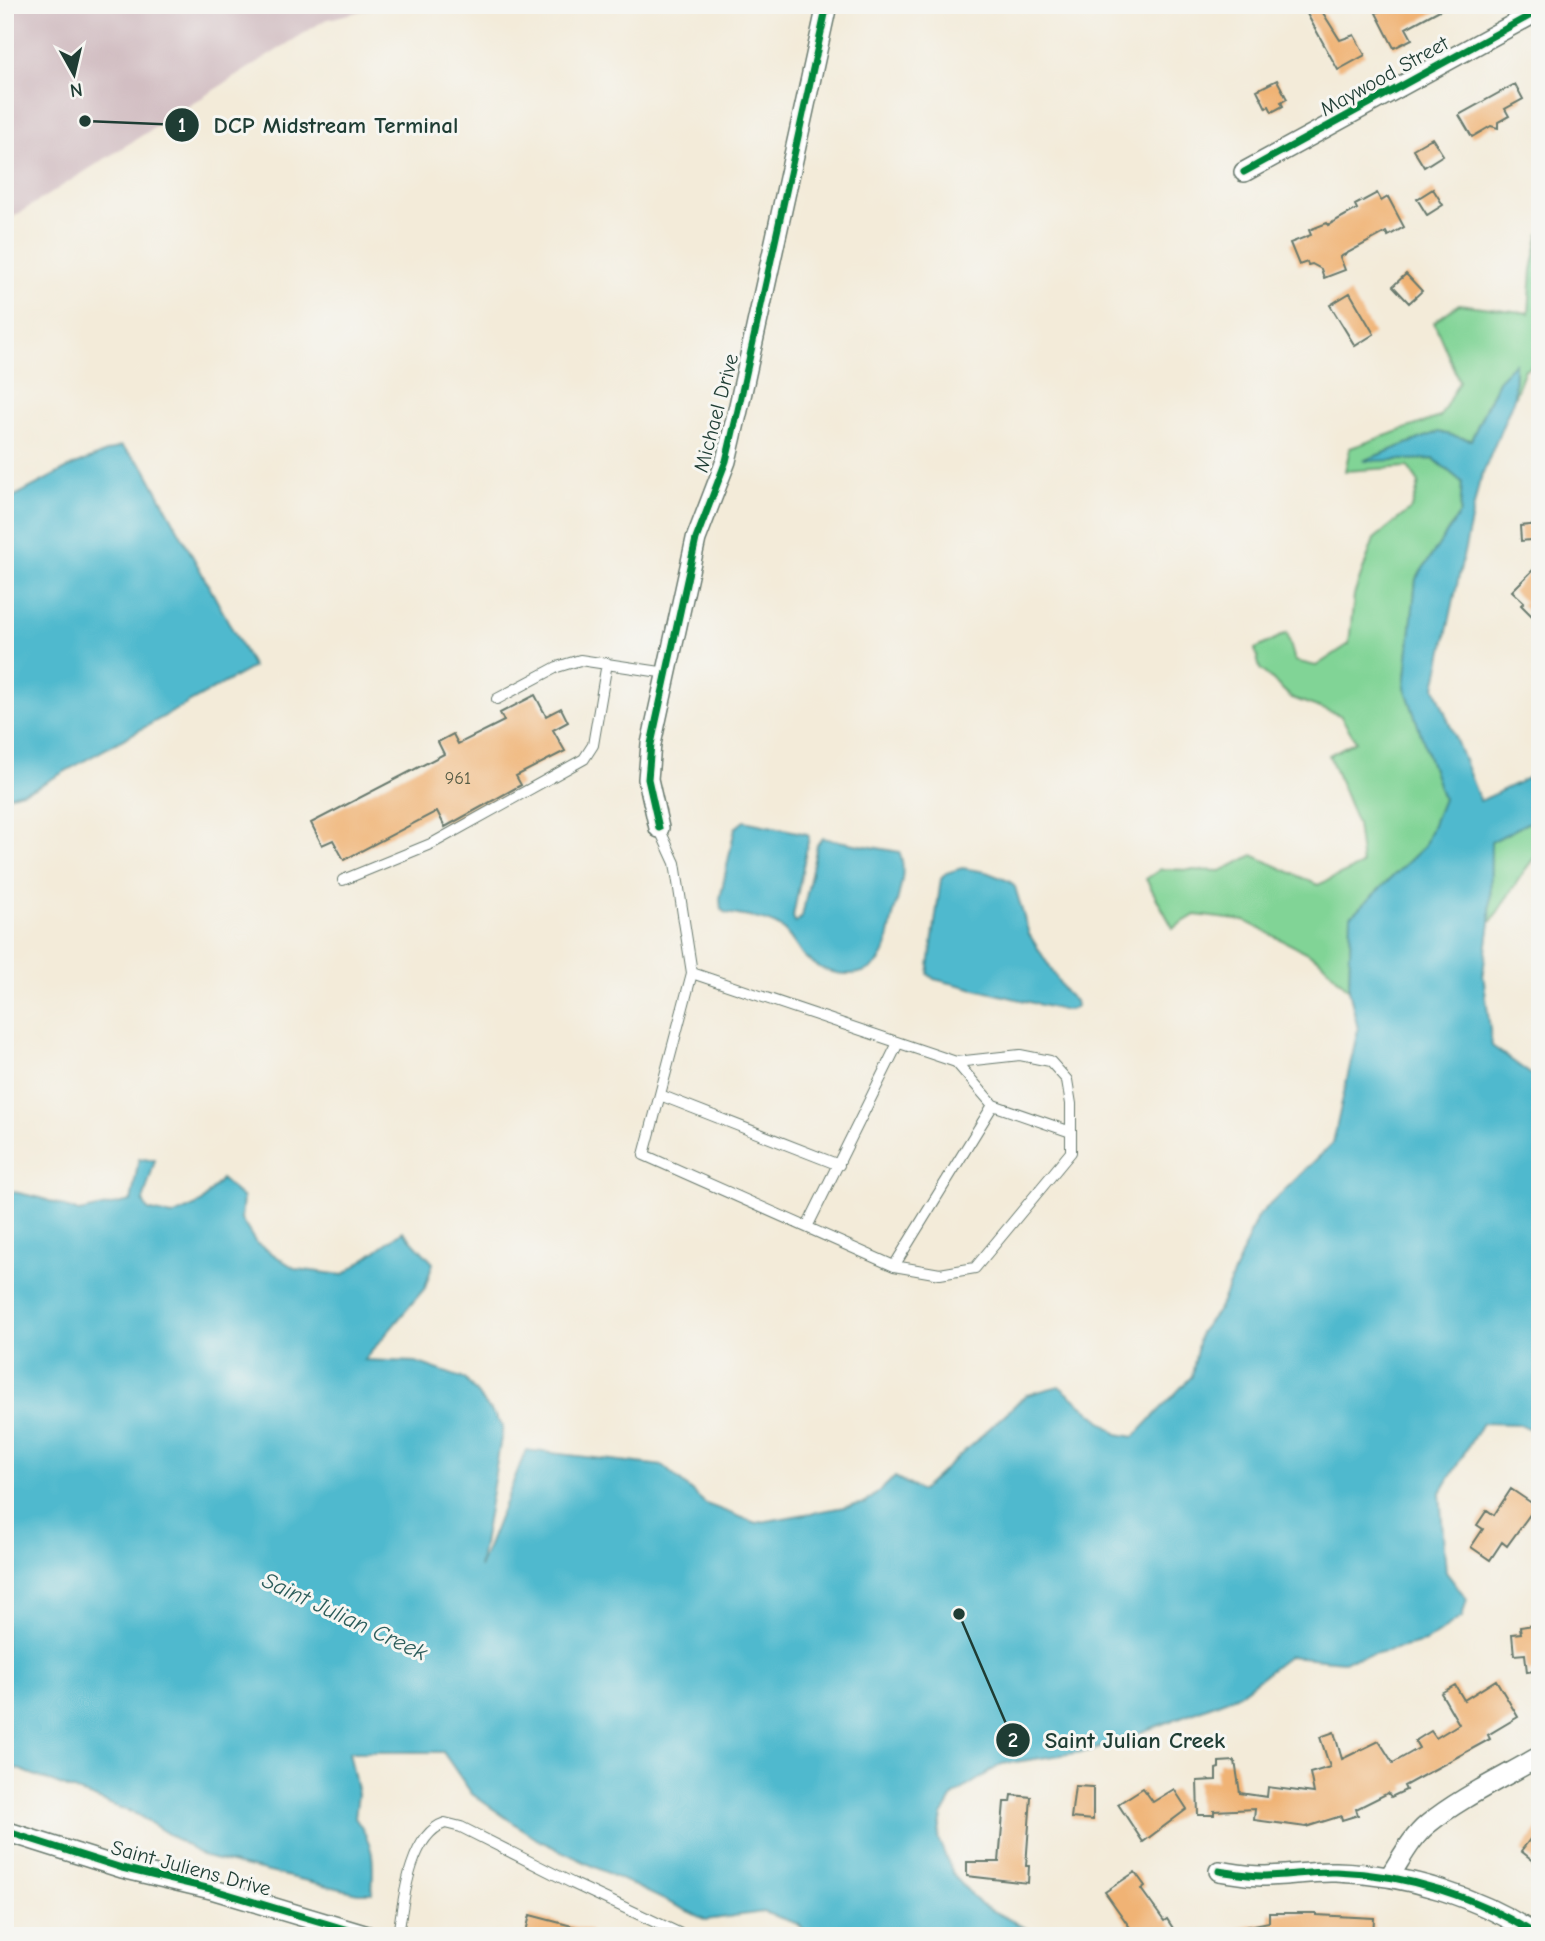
<svg xmlns="http://www.w3.org/2000/svg" width="1545" height="1941" viewBox="0 0 1545 1941" font-family="'Comic Neue',sans-serif">
  <style>
    .industrial { fill: #d2bec2 }
    .green { fill: #81d496; stroke: #508865; stroke-width: 2 }
    .water { fill: #50b9ce; stroke: #387b81; stroke-width: 2 }
    .building { fill: #f0b374 }
    .lines { fill: none; stroke-linecap: round; stroke-linejoin: round }
    .service-casing { stroke: #697a6e; stroke-width: 12 }
    .minor-casing { stroke: #697a6e; stroke-width: 22 }
    .service { stroke: #fff; stroke-width: 10 }
    .minor { stroke: #fff; stroke-width: 19 }
    .cycleway-casing { stroke: #f6f6f2; stroke-width: 11 }
    .cycleway { stroke: #00873e; stroke-width: 7 }
    .labels { text-anchor: middle; stroke-width: 6; stroke-linejoin: round; paint-order: stroke }
    .number-label { font-size: 18px; fill: #535a44 }
    .street-label { font-size: 21px; fill: #1f3d34; stroke: #f6f6f2 }
    .water-label { font-size: 23px; font-style: italic; fill: #2b5c5a; stroke: #f6f6f2 }
    .leader { fill: none; stroke: #1f3d34; stroke-width: 2.5 }
    .callout-dot { fill: #1f3d34; stroke: #f6f6f2; stroke-width: 2.5 }
    .mark-label { font-size: 21px; text-anchor: middle; font-weight: bold; fill: #fff }
    .callout-label { font-size: 23px; text-anchor: middle; font-weight: bold; fill: #1f3d34; stroke: #f6f6f2; stroke-width: 6; stroke-linejoin: round; paint-order: stroke }
  </style>
  <rect width="100%" height="100%" fill="#f6f6f2"/>
  <filter id="ink" filterUnits="userSpaceOnUse"><feTurbulence type="fractalNoise" baseFrequency=".0143" numOctaves="2"/><feDisplacementMap in="SourceGraphic" scale="14" xChannelSelector="R" yChannelSelector="G"/><feConvolveMatrix kernelMatrix="1 2 1 2 8 2 1 2 1" color-interpolation-filters="sRGB"/></filter>
  <filter id="wash" filterUnits="userSpaceOnUse"><feTurbulence type="fractalNoise" baseFrequency=".00686" numOctaves="4" result="noise"/><feDisplacementMap in="SourceGraphic" scale="28" xChannelSelector="R" yChannelSelector="G"/><feGaussianBlur stdDeviation="1.57" result="paint"/><feColorMatrix in="noise" values="0 0 0 0 0 0 0 0 0 0 0 0 0 0 0 0 0 1.4 0 .05"/><feComposite in="paint" operator="in"/></filter>
  <g filter="url(#wash)">
    <rect width="100%" height="100%" fill="#f3ebd9"/>
    <path class="industrial" d="M5,5H385L325,20L5,222Z"/>
    <path class="green" d="M1540,233V362L1525,369L1514,398L1515,364L1499,379L1471,440L1438,432L1365,460L1434,459L1462,482L1460,513L1416,579L1405,687L1443,799L1424,847L1351,916L1349,990L1319,959L1245,921L1195,915L1173,928L1146,879L1161,869L1221,871L1253,855L1318,885L1362,865L1357,824L1329,755L1356,741L1340,715L1292,698L1260,669L1255,649L1287,633L1295,661L1316,666L1349,644L1354,595L1374,539L1412,508L1419,483L1408,467L1345,471L1350,448L1440,417L1459,381L1434,322L1459,304L1529,313L1532,270Z
      M1540,820V851C1520,873 1507,900 1490,923L1491,842L1527,823Z"/>
    <path class="water" d="M1515,363L1514,398L1479,483L1435,687L1480,801L1540,772V820L1527,823L1491,842L1490,923L1483,973L1492,1046L1540,1081V1433L1518,1424L1482,1423L1440,1494L1446,1572L1467,1599L1462,1617L1425,1642L1343,1661L1289,1656L1236,1696L1094,1750L1002,1764L954,1795L942,1816L938,1839L954,1876L981,1905L1041,1936H811L798,1924L763,1912L706,1920L538,1840L472,1794L443,1752H349L358,1794L355,1818C375,1844 374,1861 372,1893H358L205,1857L136,1814L5,1764V1190L41,1198L79,1212L131,1201L139,1159L155,1160L143,1201L148,1210L172,1216L201,1203L221,1179L243,1198L241,1219L256,1243L296,1269L343,1275L403,1231L433,1263L425,1288L364,1360L416,1362L465,1379L503,1426L479,1568L526,1450L663,1466L706,1504L756,1523L866,1503L895,1477L921,1491L1026,1395L1059,1386L1117,1434L1134,1437L1192,1376L1200,1332L1219,1309L1257,1217L1333,1143L1358,1029L1349,990L1351,916L1424,847L1443,799L1405,687L1416,579L1460,513L1462,482L1434,459L1363,461L1438,432L1471,440L1499,379Z
      M121,446L144,467L253,667L35,788L5,797V501L70,467Z
      M744,821L807,834L809,837L793,916L795,923L802,917L817,845L822,838L899,852C909,871 896,901 892,921C889,931 888,948 882,957C866,983 825,976 806,958C795,949 791,933 778,926C762,918 743,916 726,913L721,909L720,899L735,828Z
      M962,868L986,872L1009,881L1015,887L1029,934L1066,993L1075,1001L1076,1007L1070,1010H1062L934,979L928,974L941,879L946,873Z"/>
    <g id="blocks">
      <path class="building" d="M1318,5L1340,40L1354,35L1365,55L1338,70L1306,12Z
        M1391,5H1449L1406,28L1412,39L1394,48L1376,13Z
        M1277,80L1287,99L1281,102L1283,106L1272,112L1269,106L1266,108L1257,90Z
        M1515,84L1523,99L1505,109L1509,116L1498,122V128L1491,126L1472,137L1459,115Z
        M1432,138L1443,155L1424,167L1413,149Z
        M1433,189L1443,205L1427,215L1417,199Z
        M1377,193L1381,201L1388,197L1404,227L1388,236L1386,232L1340,257L1345,270L1324,278L1321,269L1312,264L1308,265L1307,262L1299,265L1290,243L1311,235L1309,230L1327,223L1328,225L1357,209L1355,205Z
        M1406,274L1422,291L1409,303L1393,286Z
        M1350,293L1374,334L1355,346L1330,305Z
        M1540,524V539L1521,541L1520,526Z
        M1540,563V624L1521,605L1524,602L1512,591Z
        M535,695L546,716L561,708L568,722L553,730L565,751L516,776L521,785L445,827L437,811L344,860L333,840L322,845L311,823L444,754L438,742L453,734L458,744L504,721L500,713Z
        M1511,1489L1536,1506L1507,1546L1502,1542L1490,1560L1471,1547L1483,1529L1477,1525L1487,1510L1494,1515Z
        M1540,1624V1670L1527,1672L1525,1654L1514,1655L1512,1634L1521,1633L1520,1627Z
        M1496,1680L1518,1717L1488,1735L1490,1739L1404,1786L1406,1790L1391,1797L1388,1793L1356,1809L1358,1815L1342,1820L1341,1816L1306,1827L1254,1820L1255,1809L1214,1811V1815H1198L1197,1781L1216,1780V1769L1219,1768V1762L1235,1761L1240,1793L1267,1797L1268,1787L1314,1793L1310,1773L1330,1767L1320,1737L1334,1732L1342,1759L1379,1741L1393,1763L1419,1748L1415,1741L1431,1731L1436,1738L1459,1724L1441,1693L1455,1685L1464,1700Z
        M1075,1786L1093,1787V1820L1071,1818Z
        M1143,1788L1153,1802L1174,1789L1187,1809L1143,1842L1118,1804Z
        M1012,1795L1031,1797L1026,1866H1029L1028,1883L967,1876V1862H999L1004,1802H1011Z
        M1540,1826V1866L1521,1851Z
        M1135,1872L1145,1886L1141,1889L1164,1921L1167,1919L1178,1936H1136L1105,1892Z
        M1269,1913H1316V1915L1374,1918L1373,1936H1234V1929L1269,1922Z
        M530,1915L591,1931L590,1936H525Z"/>
    </g>
  </g>
  <g filter="url(#ink)">
    <use href="#blocks" fill-opacity="0" stroke="#697a6e" stroke-width="2"/>
    <g class="lines">
      <defs>
        <path id="service" d="M497,699L557,667L580,660L667,673
          M659,828L675,863L692,973L956,1062L1020,1055L1050,1061L1067,1080L1071,1104V1152L975,1268L940,1274L894,1266L644,1155L692,973
          M343,880L433,843L584,759L593,745L607,663
          M956,1062L993,1105L1071,1132
          M660,1095L839,1165
          M807,1227L898,1043
          M894,1266L993,1105
          M398,1936C403,1903 409,1835 445,1823L461,1827L572,1883L685,1936"/>
        <path id="minor" d="M1244,172L1540,10
          M659,828L648,779L651,744L696,539L726,461L738,410L827,5
          M5,1831L122,1868L211,1889L368,1936
          M1219,1871C1233,1873 1247,1876 1262,1876C1286,1876 1312,1871 1336,1872C1407,1874 1479,1897 1538,1936
          M1389,1877C1401,1859 1411,1838 1428,1824C1461,1797 1503,1778 1540,1756"/>
      </defs>
      <use href="#service" class="service-casing"/>
      <use href="#minor" class="minor-casing"/>
      <use href="#service" class="service"/>
      <use href="#minor" class="minor"/>
      <defs>
        <path id="cycleway" d="M1244,172L1540,10
          M659,828L648,779L651,744L696,539L726,461L738,410L827,5
          M5,1831L122,1868L211,1889L368,1936
          M1219,1871C1233,1873 1247,1876 1262,1876C1286,1876 1312,1871 1336,1872C1407,1874 1479,1897 1538,1936"/>
      </defs>
      <use href="#cycleway" class="cycleway-casing"/>
      <use href="#cycleway" class="cycleway"/>
    </g>
  </g>
  <g class="labels">
    <g class="number-label">
      <text x="458" y="784">961</text>
    </g>
    <g class="street-label">
      <text transform="translate(1384 76) rotate(-29)" y="7">Maywood Street</text>
      <text transform="translate(716 413) rotate(-75)" y="7">Michael Drive</text>
      <text transform="translate(191 1868) rotate(15)" y="7">Saint Juliens Drive</text>
    </g>
    <g class="water-label">
      <text transform="translate(345 1616) rotate(25)" y="8">Saint Julian Creek</text>
    </g>
  </g>
  <path class="leader" d="M85 121L182 125M959 1614L1013 1740"/>
  <g class="callout-dot">
    <circle cx="85" cy="121" r="7"/>
    <circle cx="959" cy="1614" r="7"/>
    <circle cx="182" cy="125" r="18"/>
    <circle cx="1013" cy="1740" r="18"/>
  </g>
  <g class="mark-label">
    <text x="182" y="132">1</text>
    <text x="1013" y="1747">2</text>
  </g>
  <g class="callout-label">
    <text x="336" y="133">DCP Midstream Terminal</text>
    <text x="1135" y="1748">Saint Julian Creek</text>
  </g>
  <rect width="1545" height="1941" fill="none" stroke="#f6f6f2" stroke-width="28"/>
  <g transform="translate(74 74) rotate(172)" stroke="#f6f6f2" stroke-width="5" paint-order="stroke">
  <path d="M0-5L12 26L0 18L-12 26Z" fill="#1f3d34"/>
  <text y="-10" font-size="19" font-weight="bold" text-anchor="middle" fill="#1f3d34">N</text>
  </g>
</svg>
